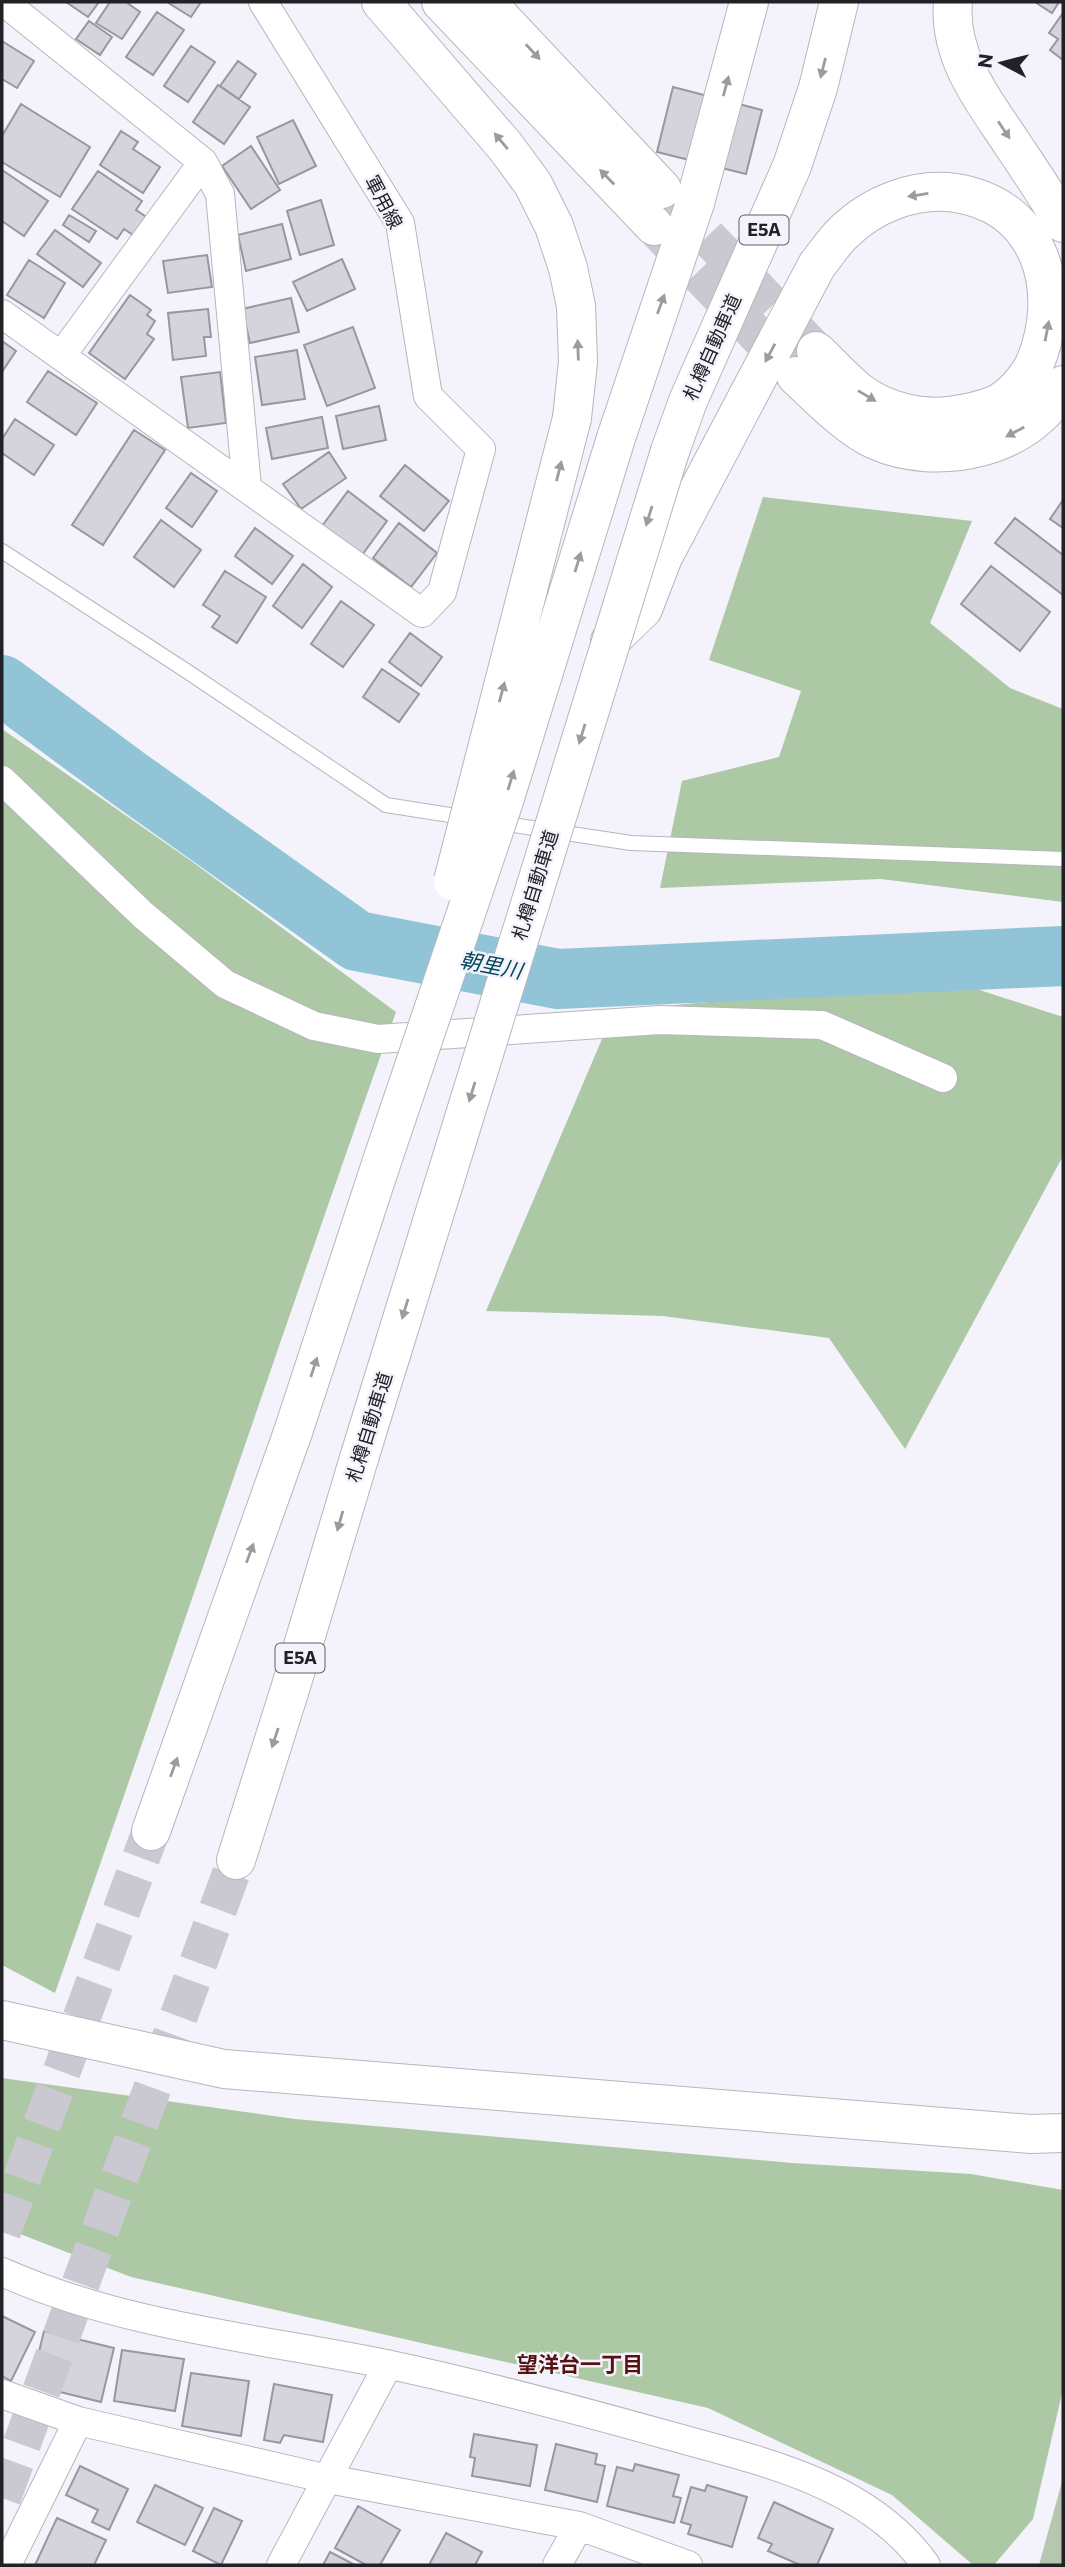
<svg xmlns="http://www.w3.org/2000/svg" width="1065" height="2567" viewBox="0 0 1065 2567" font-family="Commissioner,'Noto Sans JP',sans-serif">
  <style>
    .green { fill: #b5c8af }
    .forest { fill: #acc8a4 }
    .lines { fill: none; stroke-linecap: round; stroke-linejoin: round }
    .river { stroke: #92c4d7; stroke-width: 60 }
    .building { fill: #d5d3dc; stroke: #98969f; stroke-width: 2 }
    .highway-tunnel { stroke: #cac8d0; stroke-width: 38; stroke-dasharray: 38 19; stroke-linecap: butt }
    .lane-casing { stroke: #b7b6be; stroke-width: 16 }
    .street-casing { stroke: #b7b6be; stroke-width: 30 }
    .secondary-casing { stroke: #b7b6be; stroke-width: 40 }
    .highway-casing { stroke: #b7b6be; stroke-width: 40 }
    .lane { stroke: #fff; stroke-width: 14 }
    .street { stroke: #fff; stroke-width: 28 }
    .secondary { stroke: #fff; stroke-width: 38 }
    .highway { stroke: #fff; stroke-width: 38 }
    .highway-bridge-casing { stroke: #b7b6be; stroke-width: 40; stroke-linecap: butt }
    .highway-bridge { stroke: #fff; stroke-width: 38 }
    .oneway { fill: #9c9b9d }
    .labels { text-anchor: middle; stroke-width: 5; stroke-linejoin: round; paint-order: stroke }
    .shield { fill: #f4f2fb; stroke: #616065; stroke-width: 2 }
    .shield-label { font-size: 18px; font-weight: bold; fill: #222125 }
    .street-label { font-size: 19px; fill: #222125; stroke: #f4f2fb }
    .water-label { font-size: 21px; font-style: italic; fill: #00475b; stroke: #f4f2fb }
    .neighbourhood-label { font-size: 21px; font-weight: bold; fill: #561211; stroke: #f4f2fb }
  </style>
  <rect width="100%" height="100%" fill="#f4f2fb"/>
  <path class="green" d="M1063,2478V2565H1039Z"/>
  <path class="forest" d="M763,497L972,521L930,623L1010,688L1063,709V902L881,879L660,888L682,781L779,757L801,691L709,660Z
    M2,729L194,863L396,1012C280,1338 170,1667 55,1993L2,1965Z
    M946,979L1063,1017V1156L905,1449L829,1338L663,1316L486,1311L614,1011Z
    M2,2078L295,2119L792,2163L971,2174L1063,2190V2389L1033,2519L994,2565H973L892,2495L708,2408L131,2277L2,2227Z"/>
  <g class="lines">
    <path class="river" d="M2,685L129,779L357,941L558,979L1063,956"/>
  </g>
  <path class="building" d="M66,2H99L88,17Z
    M110,2H126L140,12L122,39L96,23Z
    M167,2H201L191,17Z
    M1035,2H1059L1052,13Z
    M157,12L184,30L153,75L126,57Z
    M1063,13V60L1050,50L1058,39L1049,33Z
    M89,21L112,37L100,55L76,39Z
    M2,41L34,61L17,88L2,79Z
    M191,46L215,62L188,102L164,86Z
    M238,61L256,74L239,99L220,86Z
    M218,85L250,107L224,144L193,122Z
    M673,87L762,110L746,174L657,152Z
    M21,104L90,147L60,197L2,162V136Z
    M293,120L316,166L279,184L257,137Z
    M121,131L138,142L133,149L160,167L143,193L100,165Z
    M251,146L280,190L251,209L222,166Z
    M2,170L48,201L24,236L2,221Z
    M98,171L142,201L136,210L148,218L136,237L124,229L117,239L72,209Z
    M321,200L334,245L300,255L287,211Z
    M69,215L96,231L89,242L63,225Z
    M282,224L291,259L246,271L238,235Z
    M55,230L101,263L83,287L37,254Z
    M207,255L212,287L168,293L163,261Z
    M342,259L355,289L307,311L293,282Z
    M29,260L65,283L44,318L7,295Z
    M130,295L151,310L147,315L155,321L147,334L154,339L125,379L89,353Z
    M291,298L299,332L250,343L242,309Z
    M208,309L211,337H204L206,356L173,360L168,313Z
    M353,327L375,388L327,406L304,345Z
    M2,341L16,351L2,372Z
    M297,350L305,399L262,405L255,357Z
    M48,371L97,403L76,435L27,402Z
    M220,372L226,423L188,428L181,377Z
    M379,406L386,440L343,449L336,416Z
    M322,417L328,448L272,459L266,428Z
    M15,419L54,445L34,475L2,453V439Z
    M134,430L165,450L103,545L72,525Z
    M329,452L346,478L301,509L283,484Z
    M405,465L449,501L424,531L380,496Z
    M191,473L217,491L192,527L166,508Z
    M348,491L387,521L362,555L322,526Z
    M1063,500V528L1050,519Z
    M1015,518L1063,555V595L995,543Z
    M161,520L201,550L174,587L134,557Z
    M399,523L437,553L411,587L373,558Z
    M255,528L293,556L272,584L235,556Z
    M303,564L332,587L302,628L273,606Z
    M991,566L1050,612L1020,651L961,604Z
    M225,571L266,597L237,643L212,627L220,616L203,605Z
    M341,601L374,625L343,667L311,644Z
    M410,633L442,657L421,686L389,662Z
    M382,669L419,694L399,722L363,697Z
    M2,2316L35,2332L11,2381L2,2376Z
    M44,2331L114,2348L101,2402L31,2385Z
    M122,2350L184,2359L175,2411L114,2401Z
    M191,2373L249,2381L241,2436L182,2426Z
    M274,2384L332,2395L323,2442L284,2435L280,2443L264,2440Z
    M474,2434L537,2445L530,2486L472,2476L475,2458L470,2457Z
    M556,2444L597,2454L595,2464L605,2466L597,2502L545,2490Z
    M635,2464L679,2475L673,2496L681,2498L674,2523L607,2506L617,2467L633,2471Z
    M80,2466L128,2489L109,2530L92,2522L98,2510L66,2495Z
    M155,2485L203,2508L185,2545L137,2522Z
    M707,2485L747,2497L732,2547L688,2534L691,2525L681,2522L691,2487L705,2491Z
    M774,2502L833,2529L817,2565H800L768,2551L772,2544L758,2538Z
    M358,2506L400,2530L380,2565H366L335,2548Z
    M214,2508L242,2521L221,2565L193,2551Z
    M57,2518L106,2540L94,2565H35Z
    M446,2533L482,2552L475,2565H429Z
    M330,2552L355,2565H323Z"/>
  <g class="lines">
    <path class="highway-tunnel" d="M668,195L816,351
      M658,231L795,375
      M2,2232L151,1831
      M2,2498L236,1860"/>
    <defs>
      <path id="lane" d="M2,551L185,670L386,805L469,818
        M500,823L631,843L1063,859"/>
      <path id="street" d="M4,2L203,162L220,194L247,487
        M2,314L422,613L442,592L481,449L428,396L400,223L263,2
        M61,356L203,162
        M2,780L143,915L225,984L314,1026L378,1039L660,1020L822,1025L943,1078
        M2,2272C123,2326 257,2338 386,2364C480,2384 574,2409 667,2435C759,2461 867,2482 926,2565
        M2,2394L78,2421L328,2479L579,2526L688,2565
        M7,2565L78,2421
        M281,2565L388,2365
        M557,2565L579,2526"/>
      <path id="secondary" d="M2,2020L224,2069L1031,2134L1063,2133"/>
      <path id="highway" d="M381,2L505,146L533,184L554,226L568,268L576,306L578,362L572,418
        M441,2L654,226
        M486,2L662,189
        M953,2C948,56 983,100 1011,142C1029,169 1047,195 1063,223
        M796,376C820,398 846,426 875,440C938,468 1030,449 1063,385
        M616,438L695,203L749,2
        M670,451L688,401L792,166L818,88L839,2
        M610,641L643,609L663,557L817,265C826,254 834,241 844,232C873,204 915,187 956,193C1041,207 1065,290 1035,363C1027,379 1012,397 995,405C981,411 964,414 949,416C918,419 884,411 858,391C843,379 830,364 816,351
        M151,1831L293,1432
        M236,1860L291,1686L360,1455"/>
    </defs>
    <use href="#lane" class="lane-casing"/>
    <use href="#street" class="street-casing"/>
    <use href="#secondary" class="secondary-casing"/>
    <use href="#highway" class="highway-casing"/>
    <use href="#lane" class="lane"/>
    <use href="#street" class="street"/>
    <use href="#secondary" class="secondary"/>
    <use href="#highway" class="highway"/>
    <defs>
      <path id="highway-bridge" d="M453,881L572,418
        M293,1432L382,1161L504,801L616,438
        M360,1455L670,451"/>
    </defs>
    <use href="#highway-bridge" class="highway-bridge-casing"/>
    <use href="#highway-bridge" class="highway-bridge"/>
  </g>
  <defs><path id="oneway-solid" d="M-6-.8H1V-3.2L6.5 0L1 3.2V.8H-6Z" transform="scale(1.75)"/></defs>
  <g class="oneway">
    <use href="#oneway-solid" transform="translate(533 52) rotate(47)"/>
    <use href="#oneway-solid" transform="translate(823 68) rotate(104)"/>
    <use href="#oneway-solid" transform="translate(726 86) rotate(-75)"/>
    <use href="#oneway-solid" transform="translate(1004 130) rotate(56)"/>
    <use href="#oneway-solid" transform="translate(501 141) rotate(-130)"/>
    <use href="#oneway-solid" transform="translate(607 177) rotate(-134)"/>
    <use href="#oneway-solid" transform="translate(918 195) rotate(171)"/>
    <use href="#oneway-solid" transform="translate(661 304) rotate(-70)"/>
    <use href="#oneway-solid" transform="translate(1047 331) rotate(-79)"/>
    <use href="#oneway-solid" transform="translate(578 350) rotate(-92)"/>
    <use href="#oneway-solid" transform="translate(770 353) rotate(118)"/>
    <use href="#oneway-solid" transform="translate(867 396) rotate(31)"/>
    <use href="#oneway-solid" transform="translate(1015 432) rotate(152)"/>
    <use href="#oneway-solid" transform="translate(559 471) rotate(-76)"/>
    <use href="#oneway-solid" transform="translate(649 516) rotate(107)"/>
    <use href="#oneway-solid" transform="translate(578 562) rotate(-73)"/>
    <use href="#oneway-solid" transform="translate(502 692) rotate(-75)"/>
    <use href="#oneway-solid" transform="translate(582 734) rotate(107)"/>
    <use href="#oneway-solid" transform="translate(511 780) rotate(-73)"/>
    <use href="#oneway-solid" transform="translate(472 1092) rotate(107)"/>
    <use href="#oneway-solid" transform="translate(405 1309) rotate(107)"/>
    <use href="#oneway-solid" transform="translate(314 1367) rotate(-72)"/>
    <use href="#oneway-solid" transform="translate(340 1521) rotate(106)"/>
    <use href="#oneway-solid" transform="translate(250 1553) rotate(-70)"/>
    <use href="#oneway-solid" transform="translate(275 1738) rotate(108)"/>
    <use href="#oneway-solid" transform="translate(174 1767) rotate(-70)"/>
  </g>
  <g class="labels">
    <g class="shield">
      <rect x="739.5" y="215.5" width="49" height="29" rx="5"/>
      <rect x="275.5" y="1643.5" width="49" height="29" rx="5"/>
    </g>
    <g class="shield-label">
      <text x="764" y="236">E5A</text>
      <text x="300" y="1664">E5A</text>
    </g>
    <g class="street-label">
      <text transform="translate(384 202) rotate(62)" y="7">軍用線</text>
      <text transform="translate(712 347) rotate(-66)" y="7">札樽自動車道</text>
      <text transform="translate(535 885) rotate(-73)" y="7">札樽自動車道</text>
      <text transform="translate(369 1427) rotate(-73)" y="7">札樽自動車道</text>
    </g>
    <g class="water-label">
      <text transform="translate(491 966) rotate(11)" y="7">朝里川</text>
    </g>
    <g class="neighbourhood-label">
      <text x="580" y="2372">望洋台一丁目</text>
    </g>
  </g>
  <rect width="1065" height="2567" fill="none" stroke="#222125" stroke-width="7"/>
  <g transform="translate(1002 63) rotate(277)" stroke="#f4f2fb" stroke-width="5" paint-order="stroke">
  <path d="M0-5L12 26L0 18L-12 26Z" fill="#222125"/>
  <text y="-10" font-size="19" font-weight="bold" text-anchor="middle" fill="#222125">N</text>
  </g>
</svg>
